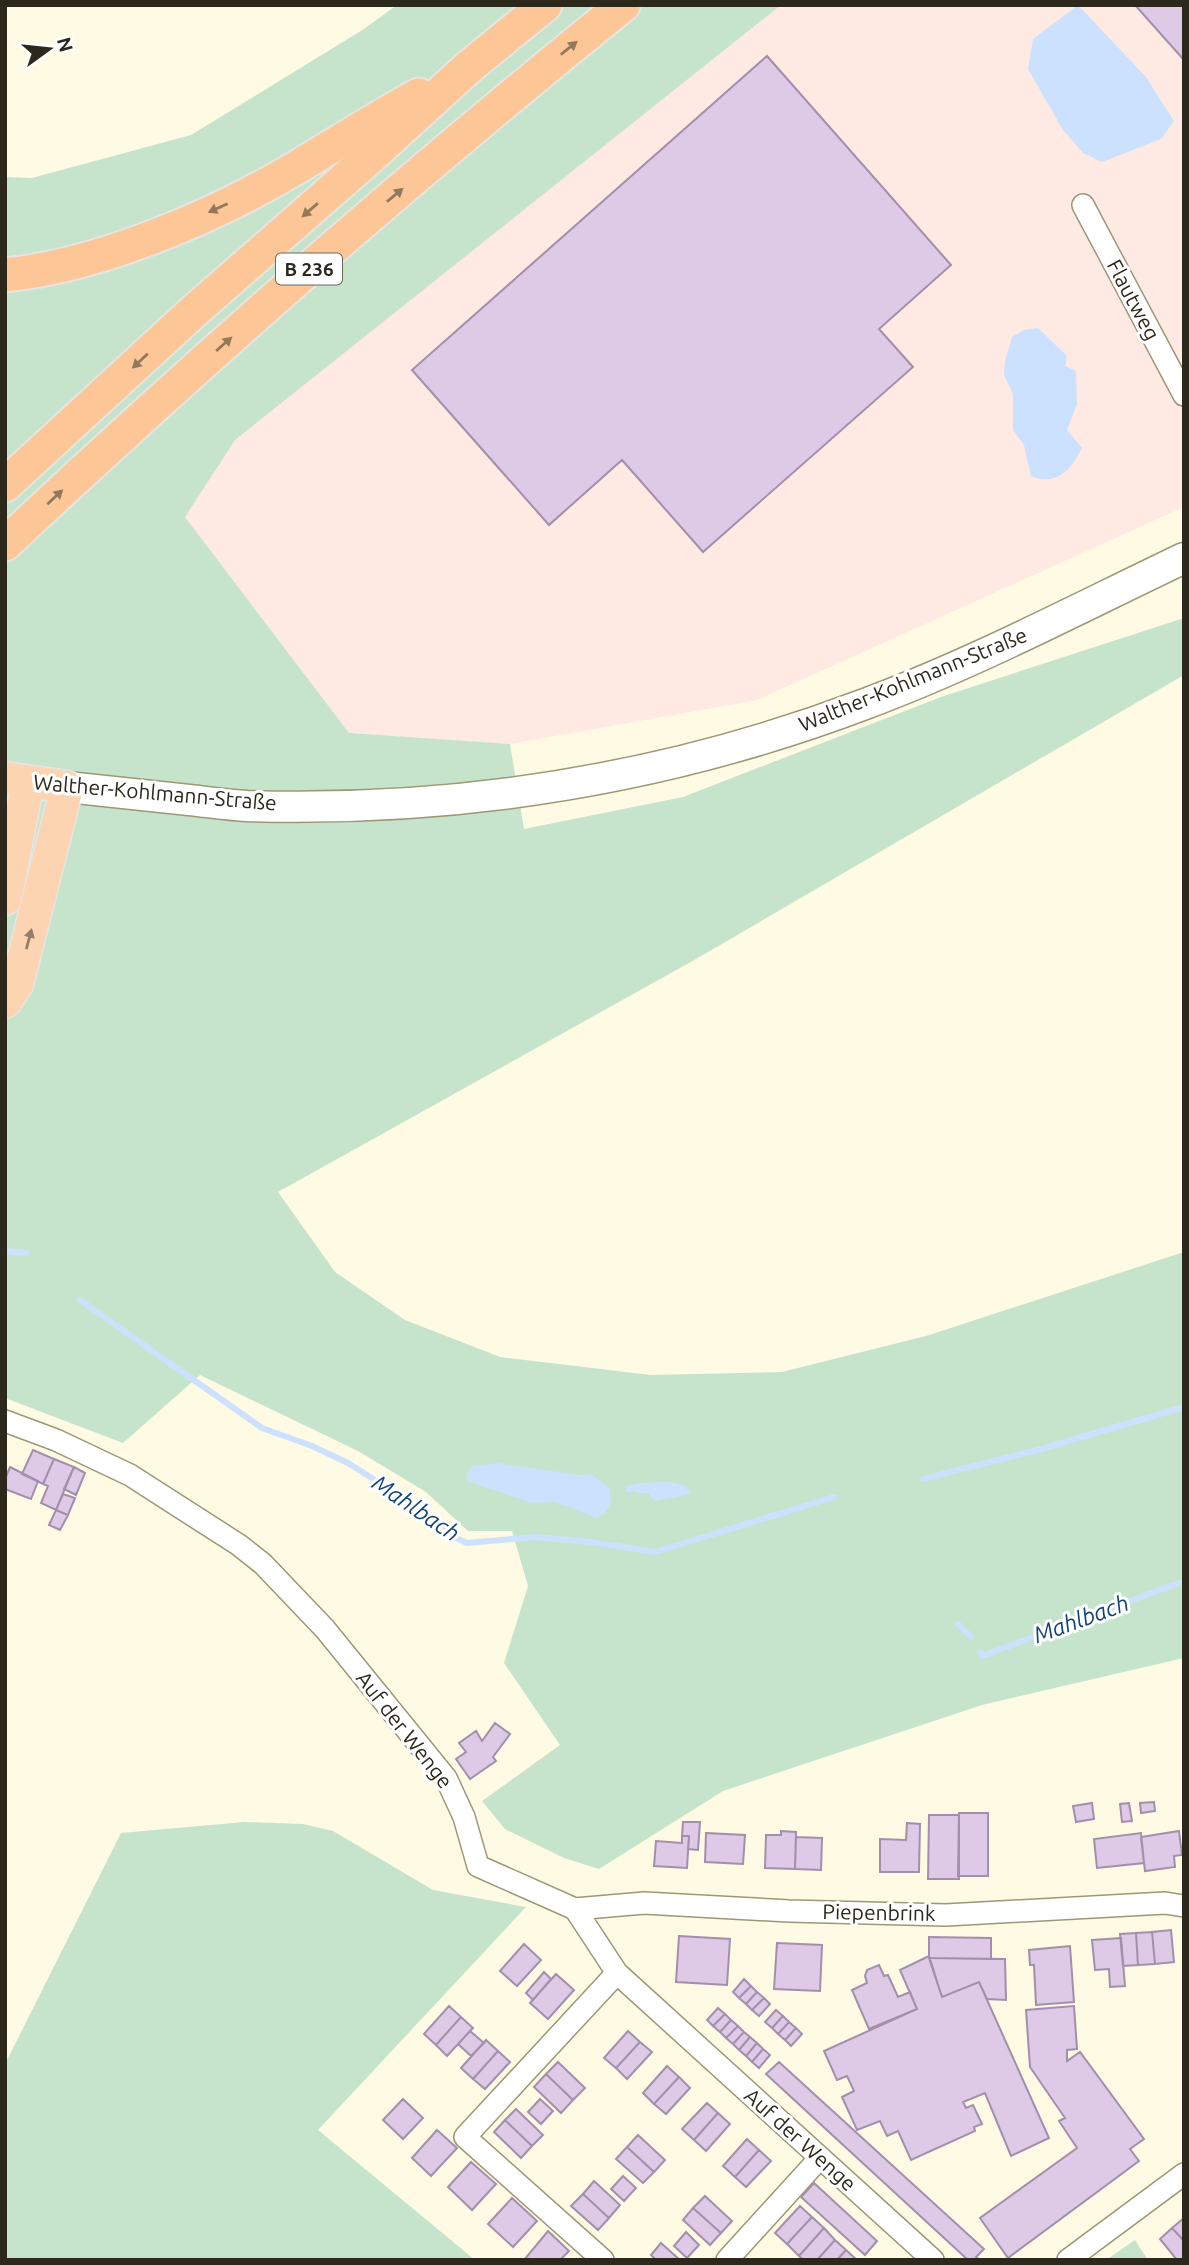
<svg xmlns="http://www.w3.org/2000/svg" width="1189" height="2265" viewBox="0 0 1189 2265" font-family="Ubuntu,sans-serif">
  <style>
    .industrial { fill: #feeae2 }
    .green { fill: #c6e4cb }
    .water { fill: #cbe1fe }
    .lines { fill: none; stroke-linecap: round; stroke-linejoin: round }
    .stream { stroke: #cbe1fe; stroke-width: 6 }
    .building { fill: #dec9e7; stroke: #a38fab; stroke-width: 2 }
    .minor-casing { stroke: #9e9776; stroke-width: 24 }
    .secondary-casing { stroke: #9e9776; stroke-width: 33 }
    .primary-casing { stroke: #e6e5e4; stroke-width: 35 }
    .trunk-casing { stroke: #e6e5e4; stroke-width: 37 }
    .minor { stroke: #fff; stroke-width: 21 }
    .secondary { stroke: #fff; stroke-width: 30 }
    .primary { stroke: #fdd4b1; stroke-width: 32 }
    .trunk { stroke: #fcc697; stroke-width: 33 }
    .oneway { fill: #94785a }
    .oneway2 { fill: #947e66 }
    .labels { text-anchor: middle; stroke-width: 6; stroke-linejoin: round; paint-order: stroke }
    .shield { fill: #fff; stroke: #6b6960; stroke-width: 2 }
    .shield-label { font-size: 19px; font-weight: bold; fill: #2c291c }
    .street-label { font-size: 21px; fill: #2c291c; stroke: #fff }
    .water-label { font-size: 23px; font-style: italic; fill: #124379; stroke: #fff }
  </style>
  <rect width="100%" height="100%" fill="#fefae4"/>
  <path class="industrial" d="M781,5H1184V507L757,700L510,744L349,734L185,517L234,440Z"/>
  <path class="green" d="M397,5H781L235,440L185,517L349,733L510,744L524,829L683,797L941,697L1184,618V675L696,959L278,1192L335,1272L405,1320L500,1357L651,1375L782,1372L926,1336L1184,1252V1658L982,1705L723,1791L599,1869L564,1858L505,1829L482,1801L560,1745L504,1663L528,1586L512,1531H468L426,1492L358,1451L200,1375L123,1443L5,1398V177L32,178L191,135L364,29Z
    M244,1822L303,1824L333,1831L433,1890L526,1907L318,2130L475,2260H5V2064L121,1833Z
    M1135,2240L1148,2260H1106Z"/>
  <path class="water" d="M1078,5L1146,77L1174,121L1161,139L1102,162L1083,153L1063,130L1028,69L1033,39Z
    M1038,328L1067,356L1065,366L1076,371L1077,404L1067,430L1082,448C1072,469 1056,487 1031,476L1024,445L1013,430V394L1004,375L1005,361L1012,337L1024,330Z
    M498,1463L579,1475L591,1474L609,1487C613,1502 611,1510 597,1518L555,1502L531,1503L467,1481V1473L473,1466Z
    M641,1483C656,1483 684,1477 691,1494L655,1501L648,1493H640L635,1491L629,1493L626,1491L625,1486Z"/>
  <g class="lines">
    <path class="stream" d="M5,1251L27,1253
      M80,1300L262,1428L312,1446L348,1463L440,1521L454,1537L467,1543L535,1537L591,1542L655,1552L834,1497
      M923,1479L1041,1449L1184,1407
      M958,1624L971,1637
      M980,1652L982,1656L1184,1581"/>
  </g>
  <path class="building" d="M1135,5H1184V60Z
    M767,56L951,265L879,329L913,367L703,552L622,460L549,525L412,370Z
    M33,1450L54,1459L43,1484L22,1474Z
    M54,1459L74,1467L56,1510L41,1503L48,1486L43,1484Z
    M10,1467L38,1481L31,1499L5,1489V1479Z
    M74,1467L85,1473L76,1495L64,1489Z
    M63,1494L75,1498L68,1515L56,1510Z
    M56,1510L68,1515L60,1530L49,1525Z
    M495,1723L510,1734L493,1757L496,1761L470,1779L456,1759L466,1752L459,1743L476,1731L482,1741Z
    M1154,1802L1155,1811L1141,1813L1140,1803Z
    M1092,1803L1094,1819L1076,1822L1073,1806Z
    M1129,1803L1132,1821L1122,1822L1120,1804Z
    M959,1813H988V1876H958Z
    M929,1815H959V1879H928Z
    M683,1822H700L698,1850L688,1849L689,1836H682Z
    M907,1823L920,1824L919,1872H880V1839L906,1840Z
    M781,1831L796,1832L795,1869L765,1868L766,1835H781Z
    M1179,1831L1182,1855L1174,1856L1175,1867L1145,1871L1141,1837Z
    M706,1833L745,1835L743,1864L705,1862Z
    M1141,1833L1144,1863L1097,1868L1094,1839Z
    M682,1836H689L687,1868L654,1866L656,1841L682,1843Z
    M796,1837L822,1838L821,1870L795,1869Z
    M1171,1930L1174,1962L1155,1964L1152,1932Z
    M1152,1932L1155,1964L1138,1965L1136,1933Z
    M1136,1933L1138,1965L1123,1966L1120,1934Z
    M679,1936L730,1939L727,1985L676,1982Z
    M929,1937L991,1938V1959L929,1958Z
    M1121,1938L1125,1986L1110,1987L1109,1969L1095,1970L1092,1940Z
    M777,1943L822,1945L820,1991L774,1989Z
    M524,1944L541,1960L517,1986L500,1971Z
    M1070,1946L1074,2002L1036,2005L1034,1965H1030L1029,1950Z
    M929,1956L942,1997L979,1982L1049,2138L1011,2156L985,2093L963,2102L966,2108L973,2105L982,2124L974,2127L975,2131L911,2160L898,2131L887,2136L880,2121L857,2130L842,2097L854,2091L847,2076L837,2080L824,2051L917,2009L900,1970Z
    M929,1958L1005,1959L1006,2000L987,1999L979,1982L942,1997Z
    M879,1965L884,1976L888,1975L898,1997L910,1992L917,2009L869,2029L852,1990L867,1983L865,1976L867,1970Z
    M544,1972L551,1979L533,2000L526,1993Z
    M556,1974L574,1990L548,2019L530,2003Z
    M744,1979L751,1986L739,1998L733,1992Z
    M751,1986L757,1992L746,2004L739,1998Z
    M757,1992L764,1998L752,2010L746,2004Z
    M764,1998L770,2004L759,2016L752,2010Z
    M449,2006L461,2017L436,2045L424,2034Z
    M1074,2006L1077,2049L1067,2050V2061L1080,2052L1144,2139L1130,2149L1139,2161L1008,2258L980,2218L1077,2148L1059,2121L1065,2118L1030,2067L1026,2010Z
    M718,2008L725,2014L713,2026L707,2020Z
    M776,2010L783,2016L772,2028L765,2022Z
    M725,2014L731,2020L720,2032L713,2026Z
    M783,2016L789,2022L778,2034L772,2028Z
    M461,2017L473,2028L447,2056L436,2045Z
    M731,2020L738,2026L726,2038L720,2032Z
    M789,2022L796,2028L785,2040L778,2034Z
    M738,2026L744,2032L733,2044L726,2038Z
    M796,2028L802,2034L791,2046L785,2040Z
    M470,2031L484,2043L471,2056L458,2044Z
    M628,2031L640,2042L616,2068L604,2058Z
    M744,2032L750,2037L739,2050L733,2044Z
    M750,2037L757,2043L746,2056L739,2050Z
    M486,2040L498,2051L473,2079L461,2068Z
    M640,2042L652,2052L627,2079L616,2068Z
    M757,2043L763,2049L752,2062L746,2056Z
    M763,2049L770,2055L759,2068L752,2062Z
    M498,2051L510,2062L485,2089L473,2079Z
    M558,2062L585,2088L573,2100L546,2074Z
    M779,2062L984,2249L976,2257L979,2260H968L766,2074Z
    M667,2066L679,2077L654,2104L643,2093Z
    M546,2074L573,2100L561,2113L534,2087Z
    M679,2077L690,2088L666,2114L654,2104Z
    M403,2099L423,2118L403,2139L383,2120Z
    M540,2099L553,2111L541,2124L528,2112Z
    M707,2103L718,2113L694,2140L682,2129Z
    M516,2109L543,2135L532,2146L505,2120Z
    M718,2113L730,2124L706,2151L694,2140Z
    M505,2120L532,2146L521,2158L494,2132Z
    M437,2130L457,2148L431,2176L412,2158Z
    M638,2135L665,2160L654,2172L627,2147Z
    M747,2139L759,2150L735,2177L723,2166Z
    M627,2147L654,2172L643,2183L616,2159Z
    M759,2150L771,2161L746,2187L735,2177Z
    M471,2162L496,2184L472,2210L448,2187Z
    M623,2176L636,2188L624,2201L611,2189Z
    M594,2181L620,2205L609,2218L583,2194Z
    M814,2183L877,2241L865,2255L801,2197Z
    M583,2194L609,2218L598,2230L571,2206Z
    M705,2196L732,2221L721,2233L693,2208Z
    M512,2198L537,2221L513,2247L488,2224Z
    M800,2206L812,2217L787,2244L775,2233Z
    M693,2208L721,2233L710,2245L683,2220Z
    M812,2217L824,2228L799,2256L787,2244Z
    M1184,2218V2241L1172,2228Z
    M824,2228L835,2240L817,2260H803L799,2256Z
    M1172,2228L1184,2241V2257L1181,2260H1177L1160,2239Z
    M548,2231L569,2251L560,2260H524Z
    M686,2232L699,2245L687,2258L674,2246Z
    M835,2240L846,2250L837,2260H817Z
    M661,2243L680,2260H656L651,2255Z
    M846,2250L857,2260H837Z"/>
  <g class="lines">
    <defs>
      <path id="minor" d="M1083,205L1184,395
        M5,1421L56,1440L130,1475L239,1545L263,1564L325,1629L446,1778L464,1817L478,1866L575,1909L617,1973L933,2260
        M575,1909L644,1903L789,1911L946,1915L1165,1903L1184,1906
        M603,2260L465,2137L617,1973
        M727,2260L819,2159
        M1068,2260L1184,2174"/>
      <path id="secondary" d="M67,787C108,791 148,796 189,800C208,802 228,805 247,806C459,812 667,779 865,704C975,663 1079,608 1184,558"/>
      <path id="primary" d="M5,778L67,787L17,984L5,1002
        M5,899L28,782"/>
      <path id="trunk" d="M5,275C99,266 218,215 299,166C339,142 378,117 419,95
        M5,485L193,312L369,158L470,66L545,5
        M5,544C204,357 410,177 623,5"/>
    </defs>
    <use href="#minor" class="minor-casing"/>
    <use href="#secondary" class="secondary-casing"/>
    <use href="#primary" class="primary-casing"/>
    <use href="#trunk" class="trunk-casing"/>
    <use href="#minor" class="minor"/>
    <use href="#secondary" class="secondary"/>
    <use href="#primary" class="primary"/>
    <use href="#trunk" class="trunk"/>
  </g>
  <defs><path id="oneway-solid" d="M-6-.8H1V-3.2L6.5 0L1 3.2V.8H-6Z" transform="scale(1.75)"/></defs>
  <g class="oneway">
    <use href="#oneway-solid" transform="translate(569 48) rotate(-39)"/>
    <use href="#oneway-solid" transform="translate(395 195) rotate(-40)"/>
    <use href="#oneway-solid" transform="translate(218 208) rotate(156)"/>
    <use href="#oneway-solid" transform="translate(310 210) rotate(139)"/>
    <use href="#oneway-solid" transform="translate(224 344) rotate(-42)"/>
    <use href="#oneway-solid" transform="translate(140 361) rotate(137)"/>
    <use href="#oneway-solid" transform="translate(55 497) rotate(-43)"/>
  </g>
  <use class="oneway2" href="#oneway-solid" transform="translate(29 939) rotate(-75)"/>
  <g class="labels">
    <rect class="shield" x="276" y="253.5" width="66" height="31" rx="5"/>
    <g class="shield-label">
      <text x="309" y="276">B 236</text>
    </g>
    <g class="street-label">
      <text transform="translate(1133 300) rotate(62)" y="7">Flautweg</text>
      <text transform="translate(913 680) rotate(-22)" y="7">Walther-Kohlmann-Straße</text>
      <text transform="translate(155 793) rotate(5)" y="7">Walther-Kohlmann-Straße</text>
      <text transform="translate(404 1730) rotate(52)" y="7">Auf der Wenge</text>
      <text transform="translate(879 1913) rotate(1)" y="7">Piepenbrink</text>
      <text transform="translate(800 2140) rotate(42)" y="7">Auf der Wenge</text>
    </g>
    <g class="water-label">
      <text transform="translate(416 1508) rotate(34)" y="8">Mahlbach</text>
      <text transform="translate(1081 1619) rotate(-20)" y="8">Mahlbach</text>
    </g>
  </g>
  <rect width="1189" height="2265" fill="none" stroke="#2c291c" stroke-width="14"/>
  <g transform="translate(49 49) rotate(75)" stroke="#ffffff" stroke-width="5" paint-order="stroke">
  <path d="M0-5L12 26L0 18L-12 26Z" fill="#2c291c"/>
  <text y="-10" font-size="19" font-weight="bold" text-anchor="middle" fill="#2c291c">N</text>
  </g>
</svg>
